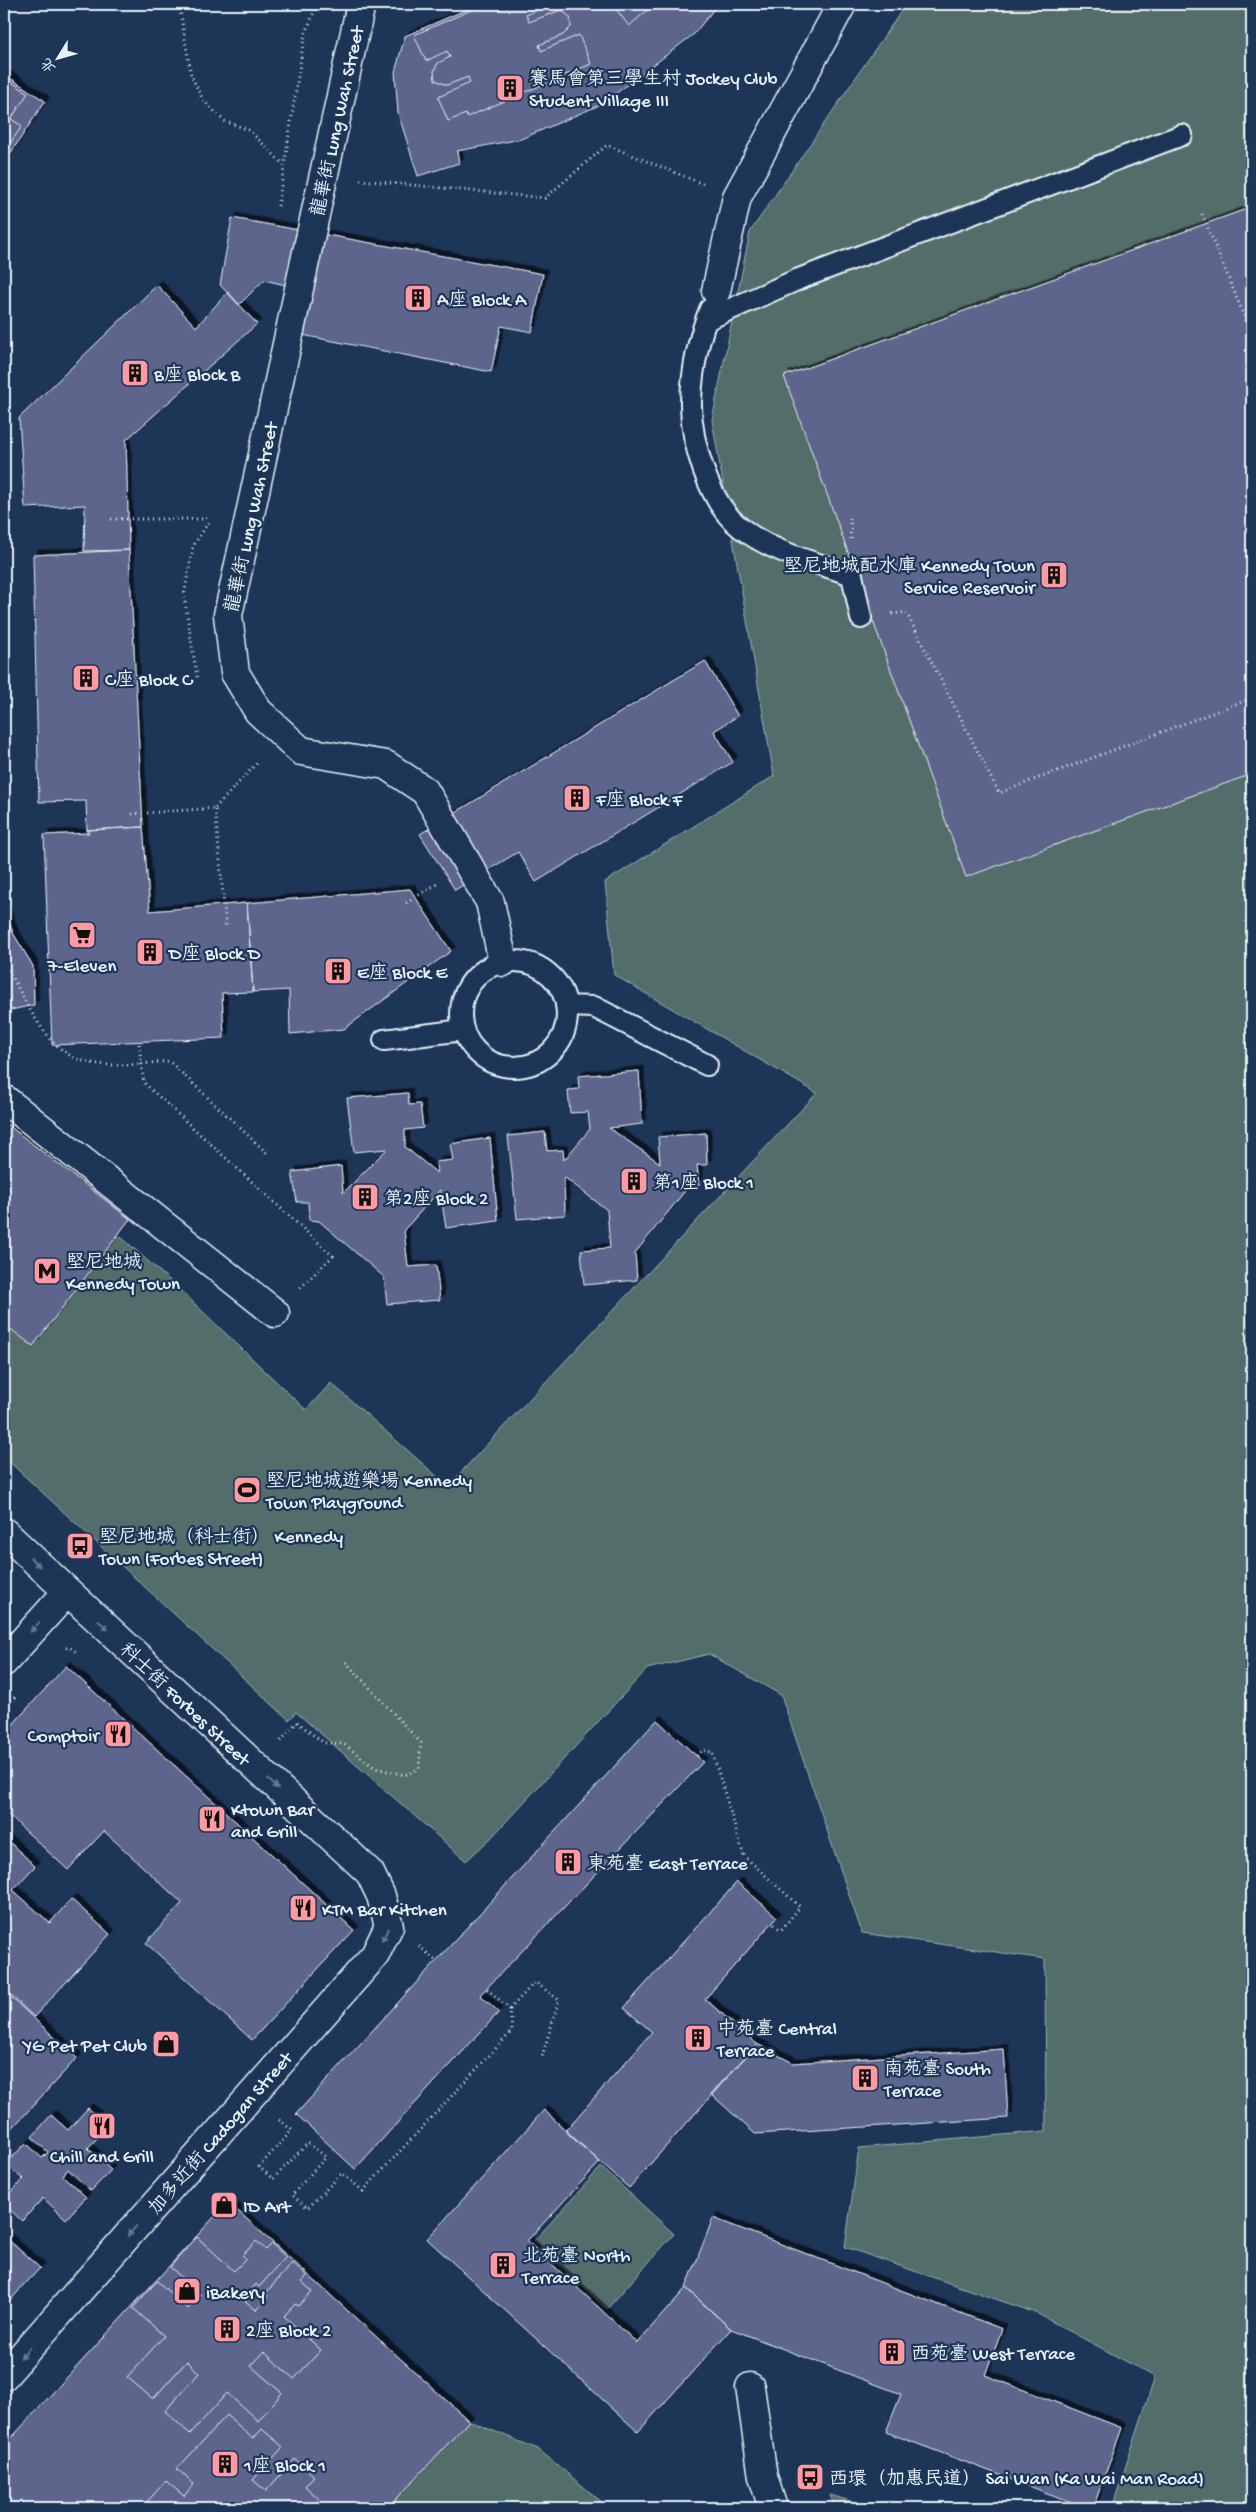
<svg xmlns="http://www.w3.org/2000/svg" width="1256" height="2512" viewBox="0 0 1256 2512" font-family="'Gochi Hand','LXGW WenKai TC',sans-serif">
  <style>
    .green { fill: #526e6b; stroke: #9db0b2 }
    .building { fill: #5d658c; stroke: #e8f1f8; filter: url(#shadow) }
    .lines { fill: none; stroke-linecap: round; stroke-linejoin: round }
    .service-casing { stroke: #e8f1f8; stroke-width: 24 }
    .pedestrian-casing { stroke: #e8f1f8; stroke-width: 31 }
    .minor-casing { stroke: #e8f1f8; stroke-width: 31 }
    .tertiary-casing { stroke: #e8f1f8; stroke-width: 31 }
    .secondary-casing { stroke: #e8f1f8; stroke-width: 31 }
    .path { stroke: #e8f1f8; stroke-width: 3; stroke-dasharray: 1 4; stroke-linecap: butt }
    .service { stroke: #1d3557; stroke-width: 20 }
    .pedestrian { stroke: #1d3557; stroke-width: 28 }
    .minor { stroke: #1d3557; stroke-width: 28 }
    .tertiary { stroke: #1d3557; stroke-width: 28 }
    .secondary { stroke: #1d3557; stroke-width: 28 }
    .oneway { fill: #64778f }
    .labels { text-anchor: middle; stroke-width: 4.5; stroke-linejoin: round; paint-order: stroke }
    .poi-label { font-size: 19px; fill: #e8f1f8; stroke: #1d3557; text-anchor: start }
    .street-label { font-size: 19px; fill: #e8f1f8; stroke: #1d3557 }
  </style>
  <defs>
    <filter id="shadow"><feDropShadow dx="4.5" dy="-4.5" stdDeviation="0" flood-color="#0009"/></filter>
  </defs>
  <rect width="100%" height="100%" fill="#1d3557"/>
  <filter id="ink" filterUnits="userSpaceOnUse"><feTurbulence type="fractalNoise" baseFrequency=".02" numOctaves="2"/><feDisplacementMap in="SourceGraphic" scale="10" xChannelSelector="R" yChannelSelector="G"/><feConvolveMatrix kernelMatrix="1 2 1 2 8 2 1 2 1" color-interpolation-filters="sRGB"/></filter>
  <g filter="url(#ink)">
    <path class="green" d="M906,4H1252V2508H1112L1155,2377L1036,2313L845,2247L859,2148L1046,2131L1045,1959L862,1933L781,1695L709,1654L647,1669L490,1839L466,1861L296,1712L289,1720L4,1457V1132L178,1288L306,1410L331,1383L448,1486L817,1093L614,975L605,882L774,776L712,420L750,232Z
      M601,2167L674,2234L607,2309L534,2241Z
      M469,2421L538,2449L609,2508H388Z
      M830,2495L874,2508H835Z"/>
    <path class="building" d="M479,4H718L694,34L602,104L521,139L457,151L459,163L418,176L398,113L395,72L405,36Z
      M485,4H551L526,15L529,22L561,10L570,17L571,27L563,35L539,45L541,51L579,35L591,64L467,117L466,114L448,121L438,97L470,83L468,77L447,85L435,80L434,71L438,63L450,57L447,51L426,61L414,35Z
      M612,4H655L629,26Z
      M4,74L45,101L4,163Z
      M7,79L28,93L11,119L22,126L9,145L4,142V83Z
      M1252,207V774L966,877L784,376Z
      M232,218L543,274L532,332L501,326L491,372L292,333L299,288L264,280L239,305L220,285Z
      M157,285L196,327L228,292L257,324L126,440L129,550L84,551L85,505L25,508L19,418Z
      M129,550L143,827L87,830L86,801L39,802L33,555Z
      M705,661L738,716L714,731L733,762L536,882L518,852L455,890L420,834Z
      M143,827L150,911L247,903L253,992L222,993L224,1038L52,1045L44,835L89,833L87,830Z
      M410,889L451,951L344,1029L290,1034L289,990L253,992L247,903Z
      M4,908L13,933L33,966L34,1005L11,1010L4,1001Z
      M639,1071L642,1124L609,1128L660,1163L658,1137L706,1133L707,1165H697L699,1185L689,1186L635,1253L637,1280L584,1285L581,1250L610,1248L607,1210L564,1177L565,1215L517,1219L508,1136L545,1132L547,1151L563,1150L564,1160L590,1129L588,1112L570,1113L568,1090L579,1089L578,1076Z
      M408,1093L409,1105L420,1104L423,1128L405,1130V1147L437,1173L436,1162L453,1160L450,1144L490,1138L498,1221L446,1228L440,1190L404,1230L408,1267L436,1265L440,1300L387,1304L384,1277L319,1221L309,1220L308,1202H297L292,1172L341,1166L343,1193L387,1149L354,1152L347,1098Z
      M4,1122L130,1219L33,1346L4,1324Z
      M66,1666L354,1930L252,2040L146,1943L182,1903L104,1831L68,1870L4,1811V1734Z
      M657,1720L703,1762L480,1995L499,2012L355,2169L296,2114Z
      M4,1837L35,1866L13,1890L50,1923L71,1899L110,1934L34,2017L4,1989Z
      M737,1882L777,1917L705,1999L757,2044L629,2188L565,2131L652,2032L624,2008Z
      M4,1991L77,2058L4,2137Z
      M757,2044L793,2063L1004,2049L1008,2118L755,2134L711,2094Z
      M88,2108L108,2126L88,2148L111,2170L91,2191L68,2169L63,2176L86,2197L66,2219L43,2198L22,2221L4,2204V2201L23,2179L6,2164L26,2143L42,2158L48,2152L32,2137L51,2115L68,2130Z
      M544,2110L600,2162L527,2241L637,2343L686,2288L731,2329L638,2432L427,2239Z
      M228,2202L469,2421L388,2508H4V2446Z
      M713,2218L1002,2329L985,2375L1122,2428L1093,2508H1087L886,2432L901,2394L731,2329L686,2288Z
      M4,2236L40,2268L4,2307Z
      M197,2237L234,2271L246,2259L242,2256L256,2241L266,2250L272,2244L286,2257L259,2287L256,2284L243,2299L256,2310L268,2296L266,2293L292,2263L307,2276L302,2282L312,2291L298,2306L295,2304L284,2316L321,2350L294,2379L264,2352L251,2366L282,2393L258,2421L227,2393L190,2434L165,2411L199,2373L187,2361L153,2399L127,2377L164,2336L133,2308L157,2281L188,2309L201,2295L170,2267Z
      M227,2415L253,2439L262,2429L283,2447L253,2480L266,2491L295,2459L314,2476L305,2486L319,2499L311,2508H141L166,2481L184,2496L194,2484L177,2469Z"/>
    <g class="lines">
      <defs>
        <path id="service" d="M710,309C699,337 692,371 691,401C690,440 709,504 741,528C773,553 815,562 852,575L861,618
          M706,320L799,279L1182,135
          M461 1014a53 53 0 1 1 106 0a53 53 0 1 1-106 0Z
          M566,1006L594,1007L707,1065
          M384,1040L463,1030"/>
        <path id="pedestrian" d="M4,1099L275,1313"/>
        <path id="minor" d="M361,4L228,615L235,673L258,711L301,751L386,765L425,791L490,902L503,962
          M716,291L737,197L842,4
          M750,2387L763,2477L773,2508"/>
        <path id="tertiary" d="M4,1662L67,1592"/>
        <path id="secondary" d="M4,1532L370,1873L381,1896L389,1926L375,1955L4,2376"/>
      </defs>
      <use href="#service" class="service-casing"/>
      <use href="#pedestrian" class="pedestrian-casing"/>
      <use href="#minor" class="minor-casing"/>
      <use href="#tertiary" class="tertiary-casing"/>
      <use href="#secondary" class="secondary-casing"/>
      <path class="path" d="M179,4L191,75L203,100L224,121L249,130L283,164
        M360,180L545,198L607,145L703,184
        M278,206L304,38L317,4
        M1202,214L1252,335
        M850,518L851,542
        M111,519H210
        M892,614L906,612L999,793L1252,698
        M197,677L184,596L193,546L210,520
        M215,808L259,761
        M132,814L215,808L226,927
        M406,903L437,884
        M4,961C21,992 44,1048 80,1060C107,1069 141,1064 169,1061L269,1155
        M139,1044L144,1083L333,1256L299,1289
        M66,1648L69,1647L78,1653
        M4,1709L15,1697
        M281,1741L297,1722L324,1743L344,1744L375,1768L405,1775L419,1769L421,1743L343,1659
        M697,1756L703,1750L712,1752L744,1856L800,1907L781,1930L772,1923
        M419,1946L436,1961
        M487,1989L510,2009L535,1982L559,2000L541,2060
        M279,2120L292,2130L259,2167L273,2179L308,2143L326,2157L292,2195L308,2208L342,2173L363,2191L512,2031L510,2009
        M714,2506L716,2508"/>
      <use href="#service" class="service"/>
      <use href="#pedestrian" class="pedestrian"/>
      <use href="#minor" class="minor"/>
      <use href="#tertiary" class="tertiary"/>
      <use href="#secondary" class="secondary"/>
    </g>
    <defs><path id="oneway-solid" d="M-6-.8H1V-3.2L6.5 0L1 3.2V.8H-6Z" transform="scale(1.25)"/></defs>
    <g class="oneway">
      <use href="#oneway-solid" transform="translate(35 1562) rotate(43)"/>
      <use href="#oneway-solid" transform="translate(103 1625) rotate(43)"/>
      <use href="#oneway-solid" transform="translate(35 1627) rotate(132)"/>
      <use href="#oneway-solid" transform="translate(273 1784) rotate(43)"/>
      <use href="#oneway-solid" transform="translate(385 1935) rotate(116)"/>
      <use href="#oneway-solid" transform="translate(132 2231) rotate(131)"/>
      <use href="#oneway-solid" transform="translate(25 2353) rotate(131)"/>
    </g>
  </g>
  <defs>
    <symbol id="building-square" viewBox="-11 -11 22 22"><rect x="-9" y="-9" width="18" height="18" rx="4" fill="#ff9aa2" stroke="#1d3557"/><path d="M-4-6H4V6H1V3H-1V6H-4ZM-2.5-4.3h1.7v1.8h-1.7ZM.8-4.3h1.7v1.8H.8ZM-2.5-1h1.7V.8h-1.7ZM.8-1h1.7V.8H.8Z" fill="#111"/></symbol>
    <symbol id="supermarket-square" viewBox="-11 -11 22 22"><rect x="-9" y="-9" width="18" height="18" rx="4" fill="#ff9aa2" stroke="#1d3557"/><path d="M-6-5.5h2.5l.6 2H6L4.5 2H-2.5L-4.4-4H-6ZM-1.5 3.2a1.3 1.3 0 1 0 .1 0ZM3 3.2a1.3 1.3 0 1 0 .1 0Z" fill="#111"/></symbol>
    <symbol id="metro-square" viewBox="-11 -11 22 22"><rect x="-9" y="-9" width="18" height="18" rx="4" fill="#ff9aa2" stroke="#1d3557"/><path d="M-5.5 5V-5H-3L0 0L3-5H5.5V5H3V-.5L0 4L-3-.5V5Z" fill="#111"/></symbol>
    <symbol id="stadium-square" viewBox="-11 -11 22 22"><rect x="-9" y="-9" width="18" height="18" rx="4" fill="#ff9aa2" stroke="#1d3557"/><path d="M0-5a6.5 5 0 1 0 0 10a6.5 5 0 1 0 0-10ZM-3.5-1.8h7v3.6h-7Z" fill="#111"/></symbol>
    <symbol id="bus-square" viewBox="-11 -11 22 22"><rect x="-9" y="-9" width="18" height="18" rx="4" fill="#ff9aa2" stroke="#1d3557"/><path d="M-5-6H5V4H4V6H2V4H-2V6H-4V4H-5ZM-3.5-4V0h7V-4ZM-3.5 1.2v1.5H-2V1.2ZM2 1.2v1.5H3.5V1.2Z" fill="#111"/></symbol>
    <symbol id="restaurant-square" viewBox="-11 -11 22 22"><rect x="-9" y="-9" width="18" height="18" rx="4" fill="#ff9aa2" stroke="#1d3557"/><path d="M-5-6h1v4h1v-4h1v4h1v-4h1v5L-1.5 .5V6h-2V.5L-5-1ZM5-6V6H3V1.5H1.5Q1.5-4 5-6Z" fill="#111"/></symbol>
    <symbol id="shop-square" viewBox="-11 -11 22 22"><rect x="-9" y="-9" width="18" height="18" rx="4" fill="#ff9aa2" stroke="#1d3557"/><path d="M-5-2.5h2.3a2.7 3.5 0 0 1 5.4 0H5L5.5 6h-11ZM-1.5-2.5h3a1.5 2.3 0 0 0-3 0Z" fill="#111"/></symbol>
  </defs>
  <g fill-rule="evenodd">
    <use href="#building-square" x="494" y="72" width="32" height="32"/>
    <use href="#building-square" x="402" y="282" width="32" height="32"/>
    <use href="#building-square" x="119" y="357" width="32" height="32"/>
    <use href="#building-square" x="1038" y="559" width="32" height="32"/>
    <use href="#building-square" x="70" y="662" width="32" height="32"/>
    <use href="#building-square" x="561" y="782" width="32" height="32"/>
    <use href="#supermarket-square" x="66" y="919" width="32" height="32"/>
    <use href="#building-square" x="134" y="936" width="32" height="32"/>
    <use href="#building-square" x="322" y="955" width="32" height="32"/>
    <use href="#building-square" x="618" y="1165" width="32" height="32"/>
    <use href="#building-square" x="349" y="1181" width="32" height="32"/>
    <use href="#metro-square" x="31" y="1255" width="32" height="32"/>
    <use href="#stadium-square" x="231" y="1474" width="32" height="32"/>
    <use href="#bus-square" x="64" y="1530" width="32" height="32"/>
    <use href="#restaurant-square" x="102" y="1718" width="32" height="32"/>
    <use href="#restaurant-square" x="196" y="1803" width="32" height="32"/>
    <use href="#building-square" x="552" y="1846" width="32" height="32"/>
    <use href="#restaurant-square" x="287" y="1892" width="32" height="32"/>
    <use href="#building-square" x="682" y="2022" width="32" height="32"/>
    <use href="#shop-square" x="150" y="2028" width="32" height="32"/>
    <use href="#building-square" x="849" y="2062" width="32" height="32"/>
    <use href="#restaurant-square" x="86" y="2110" width="32" height="32"/>
    <use href="#shop-square" x="208" y="2189" width="32" height="32"/>
    <use href="#building-square" x="487" y="2249" width="32" height="32"/>
    <use href="#shop-square" x="171" y="2275" width="32" height="32"/>
    <use href="#building-square" x="211" y="2313" width="32" height="32"/>
    <use href="#building-square" x="876" y="2336" width="32" height="32"/>
    <use href="#building-square" x="209" y="2448" width="32" height="32"/>
    <use href="#bus-square" x="794" y="2461" width="32" height="32"/>
  </g>
  <g class="labels">
    <g class="poi-label">
      <text x="529" y="84">賽馬會第三學生村 Jockey Club<tspan x="529" dy="22">Student Village III</tspan></text>
      <text x="437" y="305">A座 Block A</text>
      <text x="154" y="380">B座 Block B</text>
      <text x="1035" y="571" text-anchor="end">堅尼地城配水庫 Kennedy Town<tspan x="1035" dy="22">Service Reservoir</tspan></text>
      <text x="105" y="685">C座 Block C</text>
      <text x="596" y="805">F座 Block F</text>
      <text x="169" y="959">D座 Block D</text>
      <text x="82" y="971" text-anchor="middle">7-Eleven</text>
      <text x="357" y="978">E座 Block E</text>
      <text x="653" y="1188">第1座 Block 1</text>
      <text x="384" y="1204">第2座 Block 2</text>
      <text x="66" y="1267">堅尼地城<tspan x="66" dy="22">Kennedy Town</tspan></text>
      <text x="266" y="1486">堅尼地城遊樂場 Kennedy<tspan x="266" dy="22">Town Playground</tspan></text>
      <text x="99" y="1542">堅尼地城（科士街） Kennedy<tspan x="99" dy="22">Town (Forbes Street)</tspan></text>
      <text x="99" y="1741" text-anchor="end">Comptoir</text>
      <text x="231" y="1815">Ktown Bar<tspan x="231" dy="22">and Grill</tspan></text>
      <text x="587" y="1869">東苑臺 East Terrace</text>
      <text x="322" y="1915">KTM Bar Kitchen</text>
      <text x="717" y="2034">中苑臺 Central<tspan x="717" dy="22">Terrace</tspan></text>
      <text x="147" y="2051" text-anchor="end">YG Pet Pet Club</text>
      <text x="884" y="2074">南苑臺 South<tspan x="884" dy="22">Terrace</tspan></text>
      <text x="102" y="2162" text-anchor="middle">Chill and Grill</text>
      <text x="243" y="2212">ID Art</text>
      <text x="522" y="2261">北苑臺 North<tspan x="522" dy="22">Terrace</tspan></text>
      <text x="206" y="2298">iBakery</text>
      <text x="246" y="2336">2座 Block 2</text>
      <text x="911" y="2359">西苑臺 West Terrace</text>
      <text x="244" y="2471">1座 Block 1</text>
      <text x="829" y="2484">西環（加惠民道） Sai Wan (Ka Wai Man Road)</text>
    </g>
    <g class="street-label">
      <text transform="translate(336 121) rotate(-78)" y="7">龍華街 Lung Wah Street</text>
      <text transform="translate(250 517) rotate(-78)" y="7">龍華街 Lung Wah Street</text>
      <text transform="translate(186 1703) rotate(43)" y="7">科士街 Forbes Street</text>
      <text transform="translate(219 2132) rotate(-49)" y="7">加多近街 Cadogan Street</text>
    </g>
  </g>
  <rect width="1256" height="2512" fill="none" stroke="#1d3557" stroke-width="20"/>
  <rect x="10" y="10" width="1236" height="2492" fill="none" stroke="#e8f1f8" stroke-width="2" filter="url(#ink)"/>
  <g transform="translate(58 58) rotate(233)" stroke="#1d3557" stroke-width="4" paint-order="stroke">
  <path d="M0-4L9 19L0 12L-9 19Z" fill="#e8f1f8"/>
  <text y="-8" font-size="14" font-weight="bold" text-anchor="middle" fill="#e8f1f8">北</text>
  </g>
</svg>
